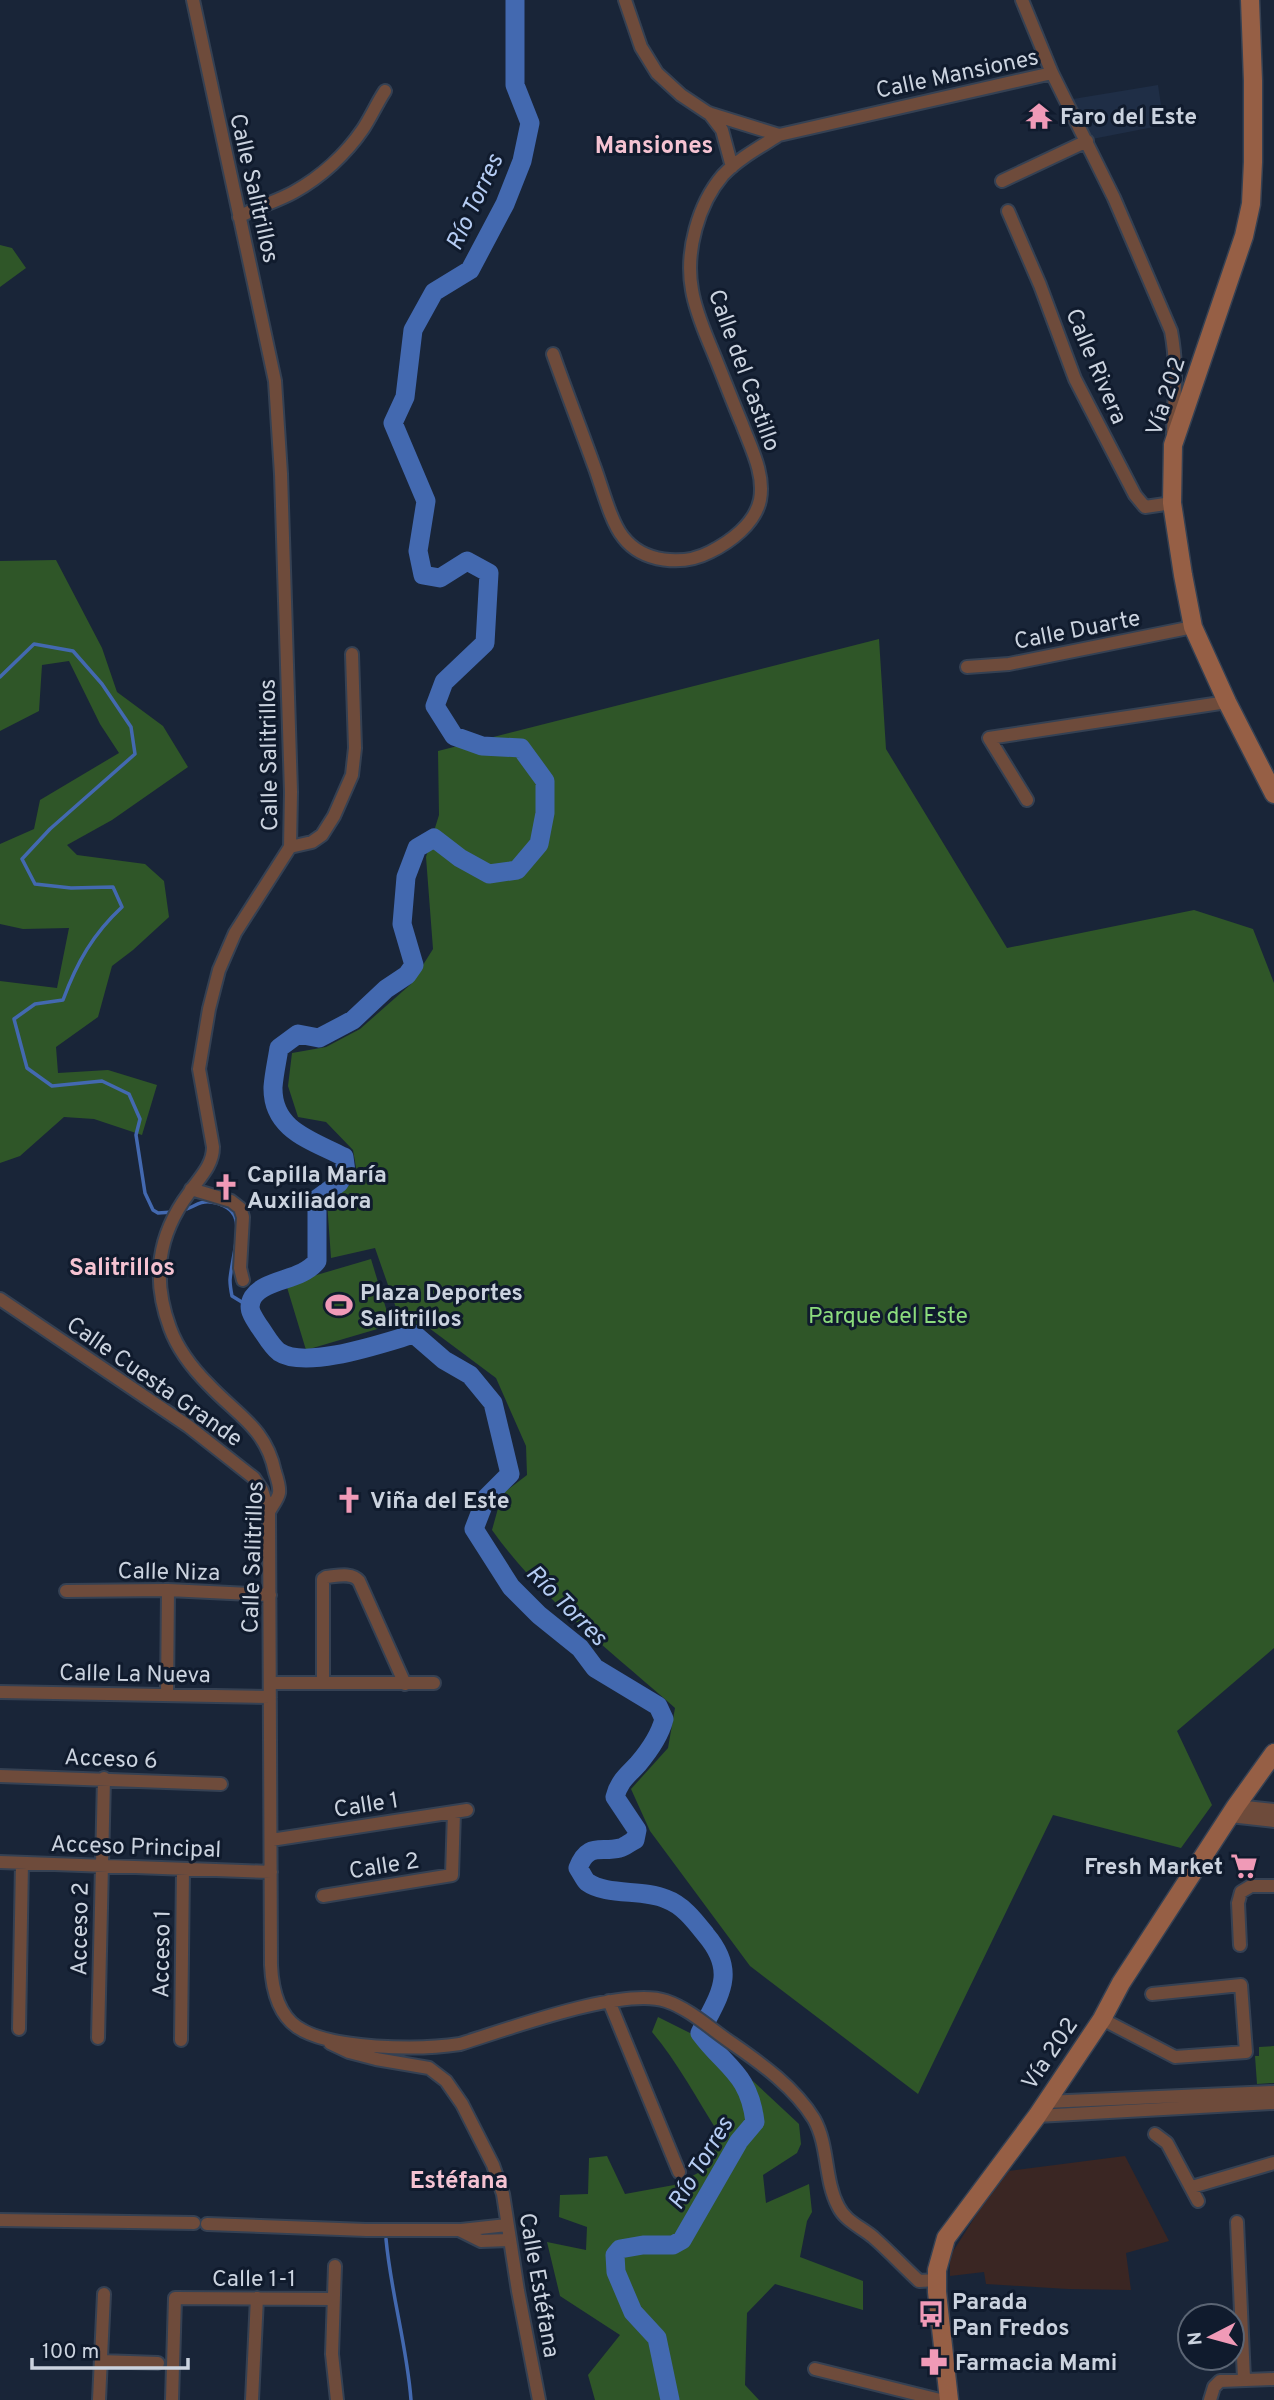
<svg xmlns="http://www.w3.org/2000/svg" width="1274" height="2400" viewBox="0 0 1274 2400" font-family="Overpass,sans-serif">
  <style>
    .built { fill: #1f2e46 }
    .industrial { fill: #3a2623 }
    .green { fill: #2f5628 }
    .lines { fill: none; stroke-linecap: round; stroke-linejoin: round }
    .stream { stroke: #4369b0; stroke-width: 3.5 }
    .river { stroke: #4369b0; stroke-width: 19 }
    .street-casing { stroke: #354153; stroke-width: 16 }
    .secondary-casing { stroke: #354153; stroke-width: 21 }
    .street { stroke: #6e4b3b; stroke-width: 12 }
    .secondary { stroke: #965f45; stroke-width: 18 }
    .labels { text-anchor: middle; stroke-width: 6; stroke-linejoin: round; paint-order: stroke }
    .street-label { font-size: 23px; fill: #cbd3df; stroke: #101b2d }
    .poi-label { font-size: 23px; font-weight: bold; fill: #cbd3df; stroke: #101b2d; text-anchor: start }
    .park-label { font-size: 23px; fill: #8cdc7d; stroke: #101b2d }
    .neighbourhood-label { font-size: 24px; font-weight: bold; fill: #f5c3d2; stroke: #101b2d }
    .water-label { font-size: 24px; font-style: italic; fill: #b5ccf3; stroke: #101b2d }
  </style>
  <rect width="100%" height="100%" fill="#192538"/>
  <path class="built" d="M1158,85L1164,125L1087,140L1067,100Z"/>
  <path class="industrial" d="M1125,2156L1169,2241L1126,2253L1131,2290L1068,2289L986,2284L984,2272L950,2276V2256L980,2209L1009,2171Z"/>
  <path class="green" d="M0,245L12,248L26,268L0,287Z
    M56,560L102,648L117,692L163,726L188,767L112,820L67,845L77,855L145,864L164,881L169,917L133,950L112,966L98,1017L56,1047L58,1073L108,1070L157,1085L142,1135L94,1119L64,1117L20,1156L0,1163V981L57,988L69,928L23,929L0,924V844L34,829L40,800L119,753L100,724L69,661L42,665L39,711L0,731V561Z
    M879,639L886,749L1007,948L1194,910L1253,929L1274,983V1648L1177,1731L1212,1805L1181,1848L1053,1815L918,2094L750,1966L650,1831L631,1789L668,1748L675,1708C612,1652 541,1599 492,1530L502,1494L527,1475L526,1446L496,1378L425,1325L401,1322L375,1248L331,1258L327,1202L358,1179L353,1150L326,1122L298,1117L288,1086L292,1053L326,1047L360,1029L411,984L433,949L426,857L439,815L438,751Z
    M371,1259L391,1325L306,1350L286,1284Z
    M658,2017L696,2036L754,2082L799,2124L801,2144L797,2153L763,2175L766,2203L809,2184L812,2212L807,2221L800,2257L863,2281V2310L775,2284L747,2313L745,2385L759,2400H595L588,2375L620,2335L560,2296L547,2242L586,2250L587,2227L559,2217L560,2195L588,2194L589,2158L607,2156L625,2194L674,2185L710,2167L719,2134C697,2099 678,2063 652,2032Z
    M1274,2046V2083L1257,2084L1255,2056H1259V2047Z"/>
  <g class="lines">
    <path class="stream" d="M0,677L34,644L73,651L102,684L131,727L135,754L50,829L22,859L35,884L71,888L113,887L122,907C93,934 77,962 63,1000L35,1004L14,1019L27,1068L52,1086L102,1081L129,1094L140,1119L136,1135L145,1193L153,1210L158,1213L173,1212
      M180,1211C192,1209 199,1200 211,1202C219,1203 230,1207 234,1215C242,1229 231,1263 230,1280C230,1285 231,1291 232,1296L250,1307
      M386,2239C391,2294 407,2346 411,2400"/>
    <path class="river" d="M515,0V85L530,123L522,161L505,204L470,270L434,292L413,330L405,397L393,423L426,501L418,551L423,575L440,578L467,561L489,573L485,643L444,682L435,706L454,736L482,746L521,748L545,781V813L539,844L517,870L489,874L460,858L434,838L417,848L406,877L402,924L414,965L407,975L386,989L353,1020L319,1038L298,1034L279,1048C277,1061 274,1074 273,1087C272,1130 311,1140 344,1157L346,1172L339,1183L317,1199V1261C302,1281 266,1278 253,1297C246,1309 253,1316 259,1326C265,1334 271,1346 279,1352C306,1370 383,1343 414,1334L444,1360L470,1375L493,1403L510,1474L486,1498L474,1529L511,1587L539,1615L580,1648L595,1668L658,1706L664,1719C660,1735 649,1751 638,1764C627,1776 619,1781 615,1797L637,1830L635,1840C630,1842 625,1847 620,1848C600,1853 588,1842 578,1868C581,1872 584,1879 587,1882C606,1896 643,1889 666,1899C683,1905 695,1921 706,1935C738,1973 719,1995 700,2033C726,2068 749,2073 755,2122L739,2141L682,2240L673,2245H643L620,2249L615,2255L616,2272L633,2312L657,2338L670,2400"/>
    <defs>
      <path id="street" d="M193,0L275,381L281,474L291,792L290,847L235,933L219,970L209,1009L199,1069L213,1147C213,1166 199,1178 189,1193C157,1236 152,1279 170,1328C178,1350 193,1369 209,1385C237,1415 266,1428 275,1472C277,1478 280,1487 279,1493C278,1499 272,1506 269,1512L271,1965C272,1987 277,2013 297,2027C330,2050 421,2050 460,2044C506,2030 623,1986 666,2001C690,2009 712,2030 733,2044C762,2064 795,2088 814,2119C829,2146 824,2179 838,2206C845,2221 861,2227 873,2237C889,2251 904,2267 919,2281L937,2280
        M625,0L641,47L657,73L681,95L708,113L779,135L1052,73
        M1022,0L1052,73L1114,198L1171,331C1178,366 1174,399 1173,434
        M709,113L722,130L732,167
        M1002,181L1087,141
        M1008,211L1040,285L1075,379L1135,495L1145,507L1172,503
        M239,217C256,207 276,202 294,192C321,177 346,154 363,129C371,117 377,103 385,91
        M553,354C566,391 580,427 593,463C601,483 610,521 623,537C643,563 683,566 710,552C730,542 755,524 760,500C765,474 751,448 742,424C731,398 721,371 710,345C703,328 695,309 692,290C685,252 698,204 723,175C738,159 760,147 779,135
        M967,667L1009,664L1193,627
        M1027,800L989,738L1227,702
        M290,847L312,842L322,835L334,816L352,775L355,748L352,654
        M191,1189L231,1201L240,1208L243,1217L240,1268L243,1280
        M0,1299L188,1426L254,1478L262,1490L269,1512
        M66,1591L168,1590L270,1595
        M270,1683H434
        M323,1683V1579L326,1577C337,1576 352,1572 359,1581L405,1684
        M0,1692L270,1697
        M167,1694L168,1590
        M0,1776L221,1784
        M1236,1806L1274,1810
        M1230,1816L1274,1821
        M271,1840L467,1810
        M0,1862L271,1872
        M323,1896L452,1875L454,1812
        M1240,1945L1238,1903L1241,1892L1251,1886H1274
        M609,2001L679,2172
        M1102,2019L1175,2057L1246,2052L1241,1985L1152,1994
        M19,2029L22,1863
        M98,2038L104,1778
        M181,2040L183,1870
        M330,2043L349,2052L376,2059L429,2068L446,2081L462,2104L493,2165L503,2194L518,2291L539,2400
        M1045,2102L1274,2092
        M1037,2116L1274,2103
        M1155,2134L1167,2143L1198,2201
        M1192,2187L1274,2163
        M0,2220L194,2223
        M1237,2222L1244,2379
        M207,2224L366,2230H461L507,2225
        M461,2231L481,2241L509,2240
        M335,2266L332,2354L337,2400
        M101,2361L158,2363
        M815,2369L940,2400
        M99,2400L104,2294
        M172,2400L175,2298L333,2299
        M252,2400L257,2298
        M1210,2400L1214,2387L1220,2381L1274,2379"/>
      <path id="secondary" d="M1250,0L1253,81V162L1251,204L1244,236L1173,445L1172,503L1183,575L1193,627L1227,702L1274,794
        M949,2400L937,2292V2270L946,2238L1037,2116L1102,2019L1121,1983L1236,1806L1274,1753"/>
    </defs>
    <use href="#street" class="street-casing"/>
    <use href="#secondary" class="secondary-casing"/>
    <use href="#street" class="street"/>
    <use href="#secondary" class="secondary"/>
  </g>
  <defs>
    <symbol id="temple-bare" viewBox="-9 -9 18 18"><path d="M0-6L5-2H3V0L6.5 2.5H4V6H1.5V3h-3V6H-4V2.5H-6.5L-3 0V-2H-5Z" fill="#f09ab7" stroke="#101b2d" stroke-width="2.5" paint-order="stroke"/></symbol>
    <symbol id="church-bare" viewBox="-9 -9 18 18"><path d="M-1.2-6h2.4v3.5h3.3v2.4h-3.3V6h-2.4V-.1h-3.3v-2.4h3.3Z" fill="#f09ab7" stroke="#101b2d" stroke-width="2.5" paint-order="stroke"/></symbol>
    <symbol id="stadium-bare" viewBox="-9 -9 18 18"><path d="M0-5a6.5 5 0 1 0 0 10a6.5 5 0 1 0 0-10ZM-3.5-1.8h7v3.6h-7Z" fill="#f09ab7" stroke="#101b2d" stroke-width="2.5" paint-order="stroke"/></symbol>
    <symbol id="supermarket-bare" viewBox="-9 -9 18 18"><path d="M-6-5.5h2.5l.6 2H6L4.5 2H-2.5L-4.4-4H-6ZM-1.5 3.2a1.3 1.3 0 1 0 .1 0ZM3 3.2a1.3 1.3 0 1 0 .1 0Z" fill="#f09ab7" stroke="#101b2d" stroke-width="2.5" paint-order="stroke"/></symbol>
    <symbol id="bus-bare" viewBox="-9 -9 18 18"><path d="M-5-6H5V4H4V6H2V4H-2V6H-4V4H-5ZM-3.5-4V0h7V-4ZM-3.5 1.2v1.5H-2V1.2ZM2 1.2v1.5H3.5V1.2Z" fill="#f09ab7" stroke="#101b2d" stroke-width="2.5" paint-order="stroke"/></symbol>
    <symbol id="pharmacy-bare" viewBox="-9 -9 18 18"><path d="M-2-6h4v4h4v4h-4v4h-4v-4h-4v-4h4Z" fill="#f09ab7" stroke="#101b2d" stroke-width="2.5" paint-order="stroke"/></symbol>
  </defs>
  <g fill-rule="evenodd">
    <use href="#temple-bare" x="1020" y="97" width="38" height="38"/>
    <use href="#church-bare" x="207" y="1168" width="38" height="38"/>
    <use href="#stadium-bare" x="320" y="1286" width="38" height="38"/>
    <use href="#church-bare" x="330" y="1481" width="38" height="38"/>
    <use href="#supermarket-bare" x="1225" y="1847" width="38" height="38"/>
    <use href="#bus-bare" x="912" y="2295" width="38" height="38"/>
    <use href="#pharmacy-bare" x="915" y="2343" width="38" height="38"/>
  </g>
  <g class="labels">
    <g class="street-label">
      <text transform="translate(957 73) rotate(-12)" y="8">Calle Mansiones</text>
      <text transform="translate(255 188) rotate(77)" y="8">Calle Salitrillos</text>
      <text transform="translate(1097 366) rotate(67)" y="8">Calle Rivera</text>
      <text transform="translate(745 370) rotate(70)" y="8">Calle del Castillo</text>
      <text transform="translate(1165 396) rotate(-72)" y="8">Vía 202</text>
      <text transform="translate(1077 629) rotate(-11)" y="8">Calle Duarte</text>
      <text transform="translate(268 755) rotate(-91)" y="8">Calle Salitrillos</text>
      <text transform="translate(155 1381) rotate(35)" y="8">Calle Cuesta Grande</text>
      <text transform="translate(252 1557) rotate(-88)" y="8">Calle Salitrillos</text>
      <text transform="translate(169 1571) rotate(1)" y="8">Calle Niza</text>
      <text transform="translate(135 1673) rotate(1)" y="8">Calle La Nueva</text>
      <text transform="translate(111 1758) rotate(2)" y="8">Acceso 6</text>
      <text transform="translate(366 1804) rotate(-9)" y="8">Calle 1</text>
      <text transform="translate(136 1846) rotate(2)" y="8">Acceso Principal</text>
      <text transform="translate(384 1865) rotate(-9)" y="8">Calle 2</text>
      <text transform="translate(79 1929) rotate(-89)" y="8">Acceso 2</text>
      <text transform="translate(161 1954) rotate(-89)" y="8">Acceso 1</text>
      <text transform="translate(1049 2053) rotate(-56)" y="8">Vía 202</text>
      <text x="254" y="2286">Calle 1-1</text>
      <text transform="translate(540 2285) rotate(80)" y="8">Calle Estéfana</text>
    </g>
    <g class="poi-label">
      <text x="1060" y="124">Faro del Este</text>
      <text x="247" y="1182">Capilla María<tspan x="247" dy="26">Auxiliadora</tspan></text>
      <text x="360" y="1300">Plaza Deportes<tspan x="360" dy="26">Salitrillos</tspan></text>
      <text x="370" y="1508">Viña del Este</text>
      <text x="1223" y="1874" text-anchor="end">Fresh Market</text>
      <text x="952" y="2309">Parada<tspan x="952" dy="26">Pan Fredos</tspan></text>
      <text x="955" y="2370">Farmacia Mami</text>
    </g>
    <g class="park-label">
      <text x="888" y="1323">Parque del Este</text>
    </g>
    <g class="neighbourhood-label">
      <text x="654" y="153">Mansiones</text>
      <text x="122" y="1275">Salitrillos</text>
      <text x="459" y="2188">Estéfana</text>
    </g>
    <g class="water-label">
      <text transform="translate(474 202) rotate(-65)" y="8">Río Torres</text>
      <text transform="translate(567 1605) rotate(45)" y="8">Río Torres</text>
      <text transform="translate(700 2163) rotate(-59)" y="8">Río Torres</text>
    </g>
  </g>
  <g transform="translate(1211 2337) rotate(264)"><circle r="33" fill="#101b2d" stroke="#5b6574" stroke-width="2"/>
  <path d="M0-5L12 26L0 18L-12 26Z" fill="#f09ab7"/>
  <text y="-10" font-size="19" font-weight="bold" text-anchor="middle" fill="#cbd3df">N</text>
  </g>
  <path d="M32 2358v10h156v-10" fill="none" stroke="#cbd3df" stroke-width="3.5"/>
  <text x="42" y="2358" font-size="21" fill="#cbd3df" stroke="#101b2d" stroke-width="5" paint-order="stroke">100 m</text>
</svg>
